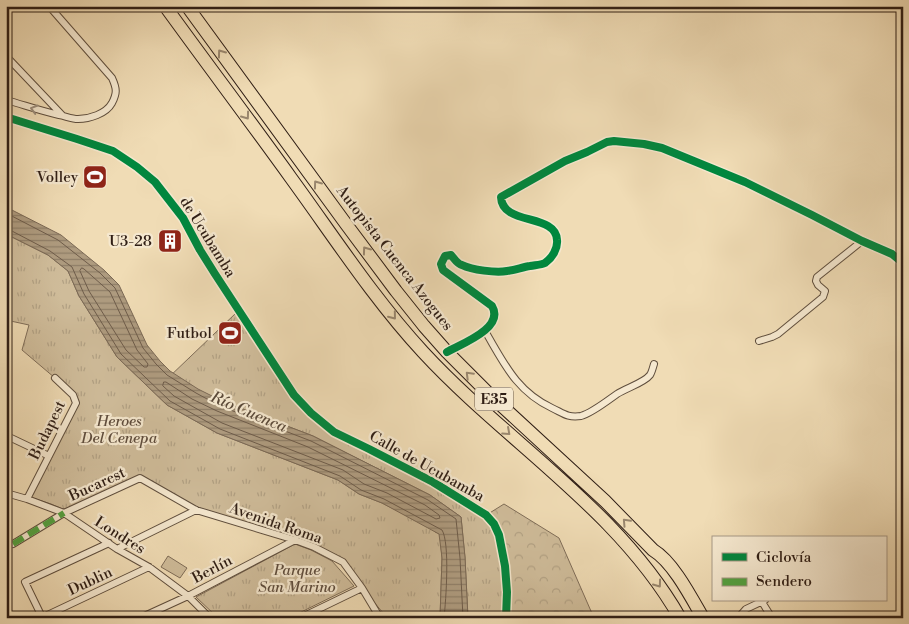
<svg xmlns="http://www.w3.org/2000/svg" width="909" height="624" viewBox="0 0 909 624" font-family="'Libre Bodoni',serif">
  <style>
    .forest { fill: url(#forest-crowns); stroke: #7f6d58 }
    .park { fill: url(#park-tufts); stroke: #7f6d58 }
    .garden { fill: #cfbc9a; stroke: #7f6d58 }
    .water { fill: url(#water-rules); stroke: #7b6955 }
    .lines { fill: none; stroke-linecap: round; stroke-linejoin: round }
    .shore { stroke: #6e5c4a; stroke-width: 1 }
    .street-casing { stroke: #5f4e3d; stroke-width: 8 }
    .highway-casing { stroke: #2f1e15; stroke-width: 14 }
    .street { stroke: #f5e8cf; stroke-width: 6 }
    .highway { stroke: #f0dcb5; stroke-width: 12 }
    .quiet { stroke: #52a240; stroke-width: 6; stroke-dasharray: 12 6; stroke-linecap: butt }
    .cycleway-casing { stroke: #f5e8cf; stroke-width: 11 }
    .cycleway { stroke: #00873e; stroke-width: 8 }
    .oneway { stroke: #99866d }
    .oneway2 { stroke: #9c8d7b }
    .labels { text-anchor: middle; stroke-width: 4.5; stroke-linejoin: round; paint-order: stroke }
    .shield { fill: #f5e8cf; stroke: #6a5b4d; stroke-width: 1 }
    .shield-label { font-size: 14px; font-weight: bold; fill: #2f1e15 }
    .poi-label { font-size: 15px; fill: #2f1e15; stroke: #f5e8cf; text-anchor: end }
    .street-label { font-size: 15px; fill: #2f1e15; stroke: #f5e8cf }
    .park-label { font-size: 15px; font-style: italic; fill: #5f4d3d; stroke: #f5e8cf }
    .water-label { font-size: 16px; font-style: italic; fill: #5b4a3a; stroke: #f5e8cf }
  </style>
  <defs>
    <pattern id="forest-crowns" width="20" height="18" patternUnits="userSpaceOnUse" patternTransform="scale(1.25)"><rect width="20" height="18" fill="#cfbc9a"/><path d="M2 6a3 3 0 1 1 6 0M12 15a3 3 0 1 1 6 0" fill="none" stroke="#b2a184"/></pattern>
    <pattern id="park-tufts" width="24" height="20" patternUnits="userSpaceOnUse" patternTransform="scale(1.25)"><rect width="24" height="20" fill="#cfbc9a"/><path d="M3 7l-1-3M5 7V3M7 7l1-3M15 17l-1-3M17 17v-4M19 17l1-3" fill="none" stroke="#b2a184"/></pattern>
    <pattern id="water-rules" width="6" height="5" patternUnits="userSpaceOnUse" patternTransform="scale(1.25)"><rect width="6" height="5" fill="#ae9b7f"/><path d="M0 2.5h6" fill="none" stroke="#8e7e67"/></pattern>
  </defs>
  <rect width="100%" height="100%" fill="#f0dcb5"/>
  <filter id="stains"><feTurbulence type="fractalNoise" baseFrequency=".004" numOctaves="4"/><feColorMatrix values="0 0 0 0 .2 0 0 0 0 .09 0 0 0 0 .02 0 0 0 .5 -.17"/></filter>
  <radialGradient id="worn" r=".72"><stop offset=".6" stop-color="#630" stop-opacity="0"/><stop offset="1" stop-color="#630" stop-opacity=".3"/></radialGradient>
  <path class="forest" d="M504,504L559,538L594,618H508C508,591 510,563 503,536C500,528 494,520 488,514Z"/>
  <path class="park" d="M6,234L48,255L68,271L79,296L117,357L167,405L217,433L338,480L359,494L382,503L436,530L435,532L440,534L442,558L440,618H384V614L362,588L343,562L295,540L197,507L141,475L65,510L51,504L30,497L76,403L55,378L22,350L29,325L6,320Z
    M236,313L242,315L294,395L334,432L369,449L486,515L494,524L505,566L506,618H468L465,558L461,517L430,495L313,436L263,417H255L167,379Z
    M295,544L311,550L332,561L354,586L289,618H218L196,597Z"/>
  <path class="garden" d="M168,556L187,568L180,578L161,567Z"/>
  <path class="water" d="M6,207L61,235L104,270L119,285L147,345L160,361L170,371L198,389L222,401L313,436L430,495L461,517L465,557L468,618H440L442,558L439,534L382,503L359,494L338,480L217,433L167,405L117,357L79,296L68,271L48,255L6,234Z"/>
  <g class="lines">
    <path class="shore" d="M6,213L58,240L100,273L115,288L143,348L156,364L167,375L196,393L220,406L311,441L428,500L456,519L460,558L463,618
      M6,230H10L50,251L72,267L84,294L121,354L170,401L220,429L340,476L361,490L384,499L442,530C450,543 446,600 444,618
      M82,268L84,269L110,292L137,350L148,364L147,367H144L126,350L89,291L80,271Z
      M164,382H166L192,399L217,411L308,447L425,505L439,515L440,518L436,519L387,493L364,484L343,470L222,423L174,396L163,386Z"/>
    <defs>
      <path id="street" d="M6,56L62,115
        M6,100C24,105 41,111 59,115C65,116 72,119 78,119C89,119 106,114 112,103C117,93 117,89 112,78L49,6
        M6,117L77,139L113,151L137,167L155,182L183,218L200,250L215,274L294,395L311,413L334,432L369,449L433,482L486,515L494,524L499,535L505,566L507,592L506,618
        M485,331C504,363 516,391 552,408C563,413 567,418 581,416C592,413 607,401 617,394C626,388 644,383 650,375C652,372 653,367 654,364
        M759,341L772,337L778,334L823,297L825,291L818,285L816,281L817,277L862,241
        M447,352C461,344 505,328 492,306L443,270L441,264L445,256L451,255C454,258 457,264 462,265C472,270 496,273 507,271C515,270 523,267 530,266C535,265 541,265 545,263C552,258 558,249 557,240C556,213 502,226 501,197L565,161L587,152L607,142L614,141L644,144L662,148L745,182L812,215L862,241L892,254L903,263
        M7,436L49,456
        M6,493L27,499L64,513L117,549L149,567L188,596L210,618
        M27,499L76,403L73,395L55,378
        M13,544L64,513L140,478L196,510L295,540L314,547L343,562L362,588L380,618
        M117,549L196,510
        M762,602L772,618
        M42,617L25,582L109,543
        M41,618L149,567
        M140,618L188,596L295,540
        M300,618L362,588
        M738,618L746,609L765,600"/>
      <path id="highway" d="M165,6C207,64 250,121 291,178C334,237 374,299 423,352C506,442 618,509 680,618
        M187,6L346,224L396,291L424,326L447,352L490,395L605,501L653,550C673,562 691,597 703,618"/>
    </defs>
    <use href="#street" class="street-casing"/>
    <use href="#highway" class="highway-casing"/>
    <use href="#street" class="street"/>
    <use href="#highway" class="highway"/>
    <path class="quiet" d="M13,544L64,513"/>
    <defs>
      <path id="cycleway" d="M6,117L77,139L113,151L137,167L155,182L183,218L200,250L215,274L294,395L311,413L334,432L369,449L433,482L486,515L494,524L499,535L505,566L507,592L506,618
        M447,352C461,344 505,328 492,306L443,270L441,264L445,256L451,255C454,258 457,264 462,265C472,270 496,273 507,271C515,270 523,267 530,266C535,265 541,265 545,263C552,258 558,249 557,240C556,213 502,226 501,197L565,161L587,152L607,142L614,141L644,144L662,148L745,182L812,215L862,241L892,254L903,263"/>
    </defs>
    <use href="#cycleway" class="cycleway-casing"/>
    <use href="#cycleway" class="cycleway"/>
  </g>
  <defs><path id="oneway-chevron" d="M-2-3.5L2.5 0L-2 3.5" fill="none" stroke-width="1.6" stroke-linecap="round" stroke-linejoin="round" transform="scale(1.25)"/></defs>
  <g class="oneway">
    <use href="#oneway-chevron" transform="translate(221 53) rotate(-126)"/>
    <use href="#oneway-chevron" transform="translate(246 116) rotate(54)"/>
    <use href="#oneway-chevron" transform="translate(317 184) rotate(-126)"/>
    <use href="#oneway-chevron" transform="translate(366 250) rotate(-126)"/>
    <use href="#oneway-chevron" transform="translate(393 316) rotate(51)"/>
    <use href="#oneway-chevron" transform="translate(469 375) rotate(-135)"/>
    <use href="#oneway-chevron" transform="translate(507 432) rotate(42)"/>
    <use href="#oneway-chevron" transform="translate(626 522) rotate(-133)"/>
    <use href="#oneway-chevron" transform="translate(658 584) rotate(54)"/>
  </g>
  <use class="oneway2" href="#oneway-chevron" transform="translate(34 109) rotate(-164)"/>
  <defs>
    <symbol id="stadium-square" viewBox="-11 -11 22 22"><rect x="-9" y="-9" width="18" height="18" rx="4" fill="#8f2418" stroke="#f5e8cf"/><path d="M0-5a6.5 5 0 1 0 0 10a6.5 5 0 1 0 0-10ZM-3.5-1.8h7v3.6h-7Z" fill="#fff"/></symbol>
    <symbol id="building-square" viewBox="-11 -11 22 22"><rect x="-9" y="-9" width="18" height="18" rx="4" fill="#8f2418" stroke="#f5e8cf"/><path d="M-4-6H4V6H1V3H-1V6H-4ZM-2.5-4.3h1.7v1.8h-1.7ZM.8-4.3h1.7v1.8H.8ZM-2.5-1h1.7V.8h-1.7ZM.8-1h1.7V.8H.8Z" fill="#fff"/></symbol>
  </defs>
  <g fill-rule="evenodd">
    <use href="#stadium-square" x="81" y="163" width="28" height="28"/>
    <use href="#building-square" x="156" y="227" width="28" height="28"/>
    <use href="#stadium-square" x="216" y="319" width="28" height="28"/>
  </g>
  <g class="labels">
    <rect class="shield" x="475" y="387.5" width="38" height="23" rx="4"/>
    <g class="shield-label">
      <text x="494" y="404">E35</text>
    </g>
    <g class="poi-label">
      <text x="78" y="182">Volley</text>
      <text x="152" y="246">U3-28</text>
      <text x="212" y="338">Futbol</text>
    </g>
    <g class="street-label">
      <text transform="translate(208 237) rotate(58)" y="5">de Ucubamba</text>
      <text transform="translate(395 258) rotate(52)" y="5">Autopista Cuenca Azogues</text>
      <text transform="translate(47 430) rotate(-64)" y="5">Budapest</text>
      <text transform="translate(427 466) rotate(29)" y="5">Calle de Ucubamba</text>
      <text transform="translate(97 484) rotate(-25)" y="5">Bucarest</text>
      <text transform="translate(276 523) rotate(19)" y="5">Avenida Roma</text>
      <text transform="translate(120 535) rotate(32)" y="5">Londres</text>
      <text transform="translate(212 569) rotate(-28)" y="5">Berlín</text>
      <text transform="translate(90 581) rotate(-25)" y="5">Dublin</text>
    </g>
    <g class="park-label">
      <text x="119" y="426">Heroes<tspan x="119" dy="17">Del Cenepa</tspan></text>
      <text x="297" y="575">Parque<tspan x="297" dy="17">San Marino</tspan></text>
    </g>
    <g class="water-label">
      <text transform="translate(249 411) rotate(23)" y="6">Río Cuenca</text>
    </g>
  </g>
  <rect width="909" height="624" fill="none" stroke="#f0dcb5" stroke-width="25"/>
  <rect x="8" y="8" width="894" height="609" fill="none" stroke="#2f1e15" stroke-width="2.5"/>
  <rect x="12" y="12" width="884" height="599" fill="none" stroke="#2f1e15"/>
  <rect x="712" y="536" width="175" height="65" fill="#f5e8cf" stroke="#a69785"/>
  <rect x="722" y="553" width="25" height="8" fill="#00873e" stroke="#a69785"/>
  <text x="756" y="562" font-size="15" fill="#2f1e15">Ciclovía</text>
  <rect x="722" y="578" width="25" height="8" fill="#52a240" stroke="#a69785"/>
  <text x="756" y="586" font-size="15" fill="#2f1e15">Sendero</text>
  <rect width="100%" height="100%" filter="url(#stains)"/>
  <rect width="100%" height="100%" fill="url(#worn)"/>
</svg>
